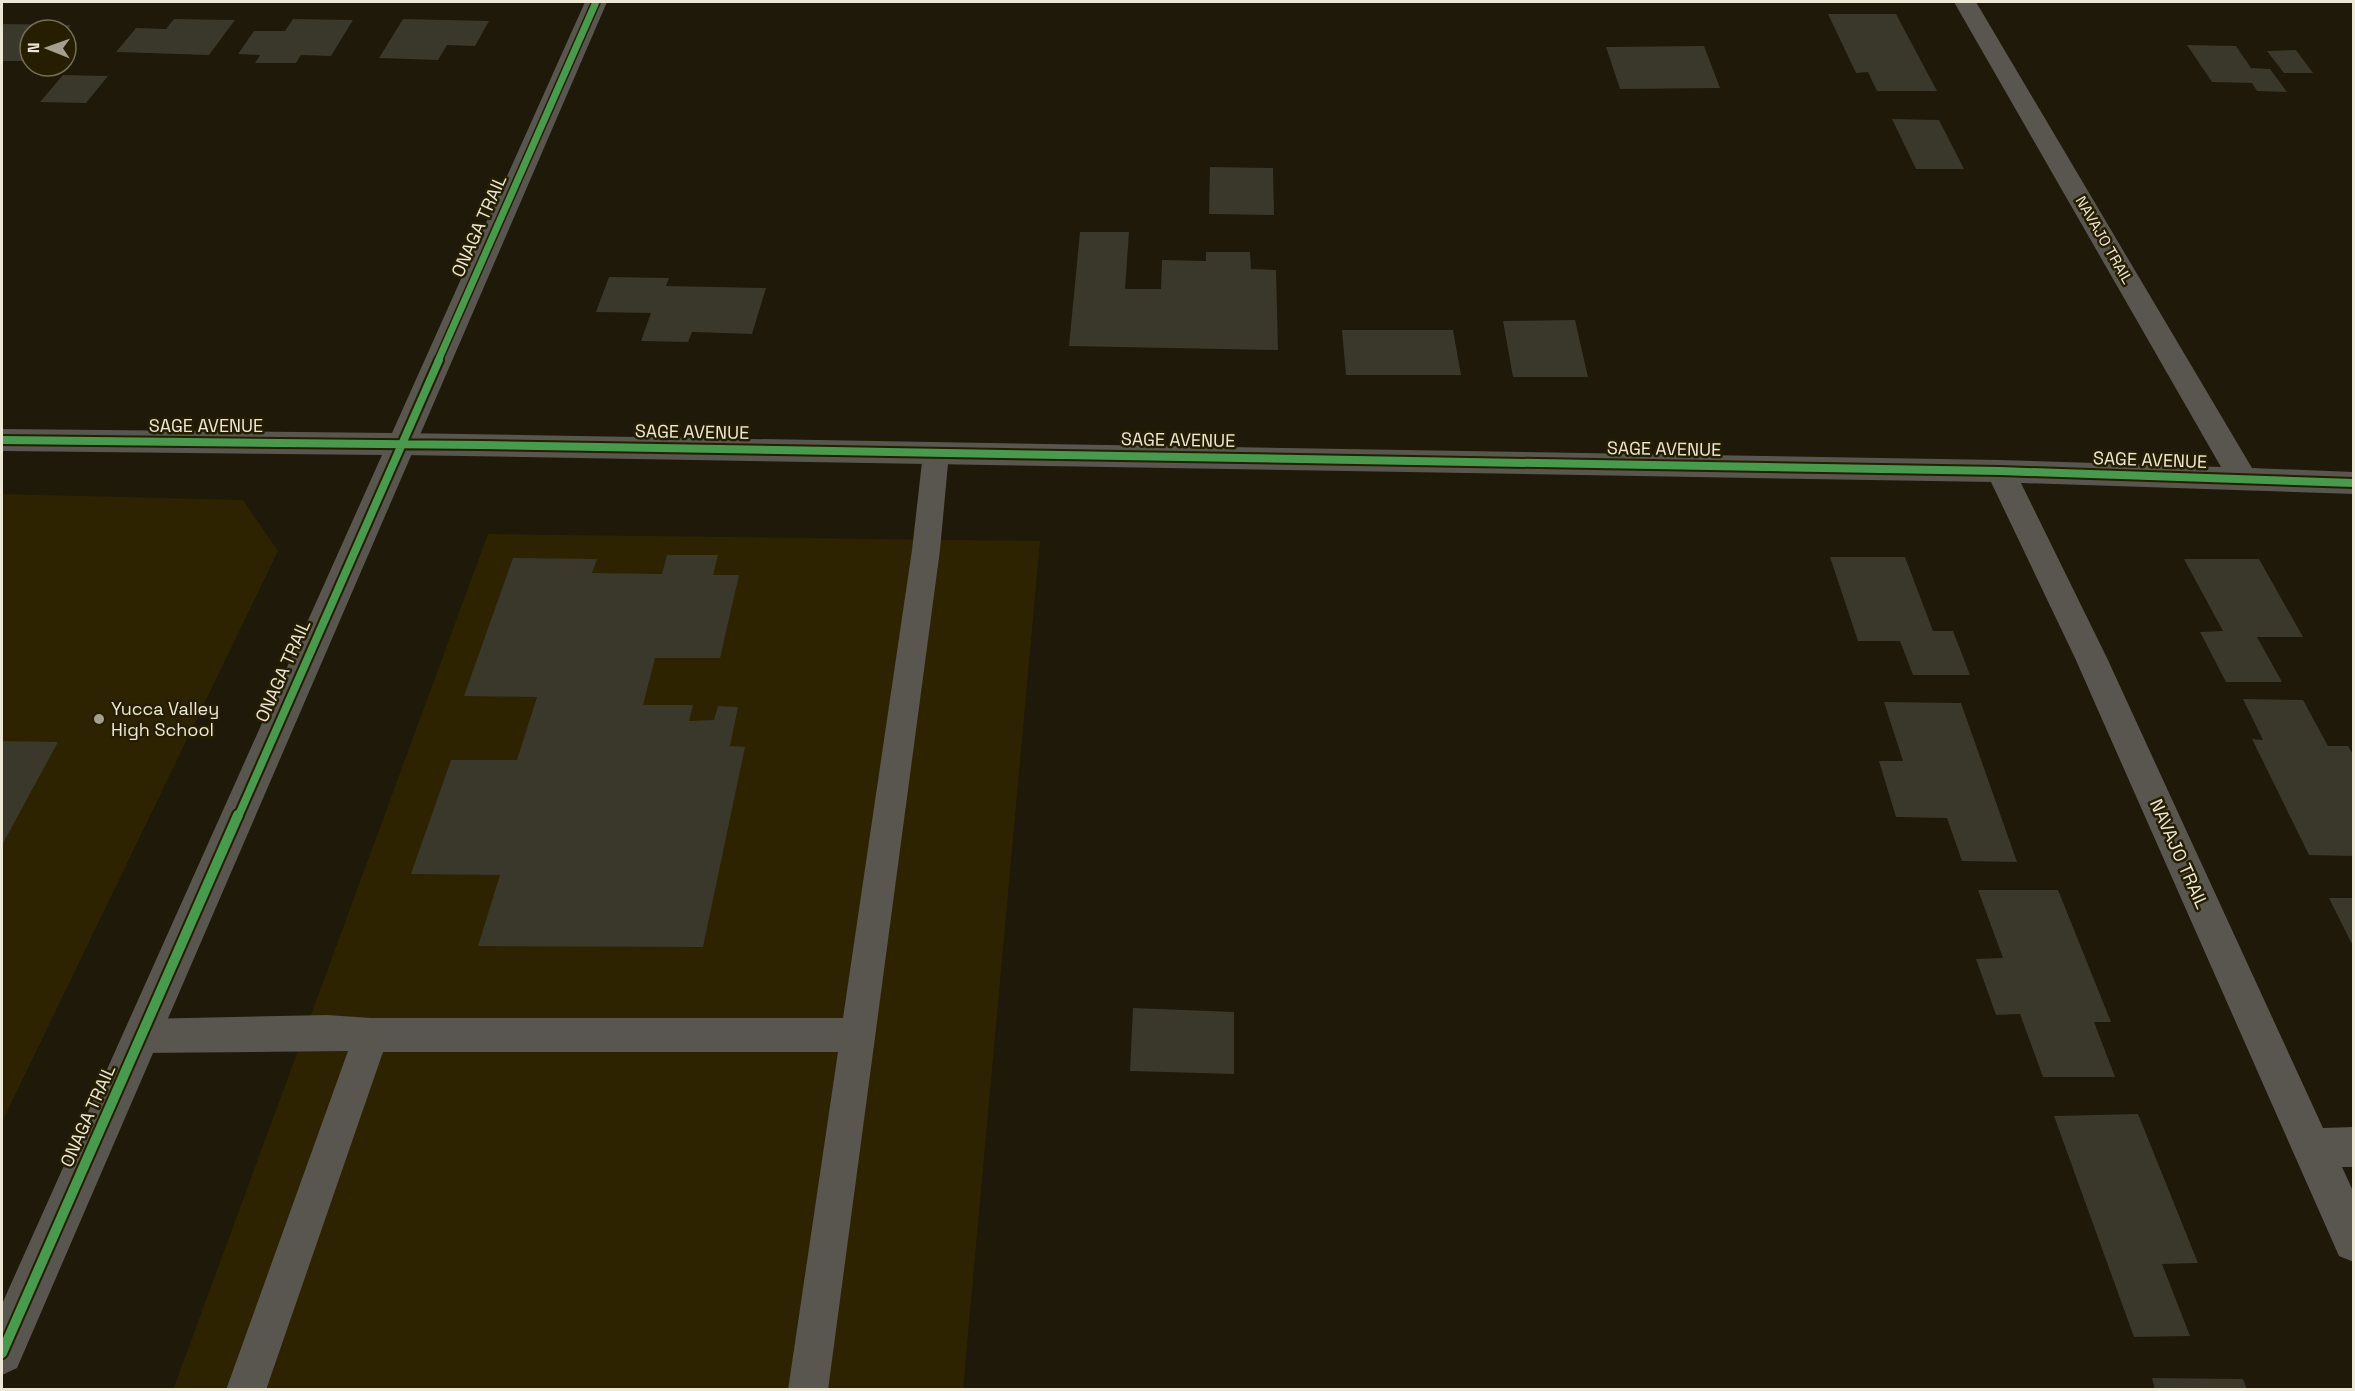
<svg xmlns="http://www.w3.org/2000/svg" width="2355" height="1391" viewBox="0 0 2355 1391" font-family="'Space Grotesk',sans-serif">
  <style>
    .built { fill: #2e2301 }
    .building { fill: #39382b }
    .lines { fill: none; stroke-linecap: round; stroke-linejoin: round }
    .service { fill: #59554f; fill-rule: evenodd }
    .minor { fill: #59554f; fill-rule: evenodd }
    .tertiary { fill: #59554f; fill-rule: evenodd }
    .cycleway-far2-casing { stroke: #261e00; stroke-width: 10 }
    .cycleway-far1-casing { stroke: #261e00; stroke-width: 12 }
    .cycleway-casing { stroke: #261e00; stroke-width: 14 }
    .cycleway-far2 { stroke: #469c4c; stroke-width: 7 }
    .cycleway-far1 { stroke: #469c4c; stroke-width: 8 }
    .cycleway { stroke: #469c4c; stroke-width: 10 }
    .poi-dot { fill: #a5a08e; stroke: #261e00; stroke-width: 2 }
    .labels { text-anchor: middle; stroke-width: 5; stroke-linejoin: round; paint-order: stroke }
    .far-street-label { font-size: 15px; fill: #ede8d6; stroke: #261e00 }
    .street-label { font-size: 18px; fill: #ede8d6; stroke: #261e00 }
    .poi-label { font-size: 18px; fill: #ede8d6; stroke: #261e00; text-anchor: start }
  </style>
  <rect width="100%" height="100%" fill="#1e1908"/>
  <path class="built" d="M2,494L243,500L278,551L2,1122Z
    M488,534L1040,541L963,1389L173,1390Z"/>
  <path class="building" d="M1828,14H1896L1937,91H1877L1868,72L1856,73Z
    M174,19L235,20L209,55L116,52L136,28L166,29Z
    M293,19L353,20L331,56L301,55L296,63H255L260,55L238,54L254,31H285Z
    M403,19L489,21L475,46L447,45L438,60L379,58Z
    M2,24L71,25L67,30H30V61H2Z
    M2187,45L2236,46L2251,68L2270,69L2287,92L2257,91L2252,83L2212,82Z
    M1704,46L1720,88L1620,89L1606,47Z
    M2296,50L2313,73H2284L2267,51Z
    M63,75L108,76L86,103L40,102Z
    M1892,119L1939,120L1964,169H1916Z
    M1210,167L1273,168L1274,215L1209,214Z
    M1080,232H1129L1125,289H1161L1162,260L1206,261V252H1250L1251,269L1276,270L1278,350L1069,346Z
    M609,277L669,278L666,286L766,288L752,334L692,332L688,342L641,341L651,313L596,312Z
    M1575,320L1588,377H1513L1503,321Z
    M1342,330H1453L1461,375H1346Z
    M667,555H718L713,575H739L720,658H655L643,705H693L689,721L714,720L718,706L738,707L730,746L745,747L703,947L478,946L500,875L411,874L451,760H517L537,697L464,696L513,558L597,559L592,573L662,574Z
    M1830,557H1905L1933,631H1953L1970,675H1913L1900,641H1858Z
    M2184,559H2259L2303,637H2257L2282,682H2226L2200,632L2223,631Z
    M2243,699L2303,700L2328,746H2348L2354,756V856L2309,855L2252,739L2263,740Z
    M1884,702L1961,703L2017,862L1962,861L1947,818L1896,817L1879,761H1903Z
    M2,741L58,742L2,845Z
    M1978,890H2058L2111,1022H2094L2115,1077H2043L2020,1014L1996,1015L1976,959L2003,958Z
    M2329,898H2354V948Z
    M1133,1008L1234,1012V1074L1130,1071Z
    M2138,1114L2198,1263L2162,1264L2190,1336L2134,1337L2054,1116Z
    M2152,1378L2243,1379L2247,1390H2155Z"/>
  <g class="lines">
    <path class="service" d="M936,443L945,446L949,453L940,550L828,1390H788L838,1052H383L266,1390H226L348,1051L141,1053L129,1048L124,1036L129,1024L141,1019L327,1015L371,1018H843L912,550L923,453L927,446Z"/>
    <path class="minor" d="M1954,2H1976L2252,468L2354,472V494L2021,483L2107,658L2323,1128L2354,1127V1167H2342L2354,1193V1262L2339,1256L2075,658L1991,482L401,455L391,452L387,444L391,436L401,433L2000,460L2221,467Z"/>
    <path class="tertiary" d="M585,2H607L17,1368L2,1375V1304L382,455L2,451V429L392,433Z"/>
    <defs>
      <path id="cycleway-far2" d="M438,361L596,2"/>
      <path id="cycleway-far1" d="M2,440L481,445L2000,471L2354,483
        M238,817L439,360"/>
      <path id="cycleway" d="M2,1353L238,815"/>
    </defs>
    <use href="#cycleway-far2" class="cycleway-far2-casing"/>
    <use href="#cycleway-far1" class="cycleway-far1-casing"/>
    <use href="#cycleway" class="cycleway-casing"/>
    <use href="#cycleway-far2" class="cycleway-far2"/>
    <use href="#cycleway-far1" class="cycleway-far1"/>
    <use href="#cycleway" class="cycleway"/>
  </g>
  <circle class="poi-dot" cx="99" cy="719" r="6"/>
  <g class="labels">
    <g class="far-street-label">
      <text transform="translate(2104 240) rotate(60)" y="5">NAVAJO TRAIL</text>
    </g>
    <g class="street-label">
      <text transform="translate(479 226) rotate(-66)" y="6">ONAGA TRAIL</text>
      <text x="206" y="432">SAGE AVENUE</text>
      <text transform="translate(692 432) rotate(1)" y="6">SAGE AVENUE</text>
      <text transform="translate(1178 440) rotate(1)" y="6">SAGE AVENUE</text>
      <text transform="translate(1664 449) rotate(1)" y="6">SAGE AVENUE</text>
      <text transform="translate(2150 460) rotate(2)" y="6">SAGE AVENUE</text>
      <text transform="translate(283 671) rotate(-66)" y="6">ONAGA TRAIL</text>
      <text transform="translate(2179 854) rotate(66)" y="6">NAVAJO TRAIL</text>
      <text transform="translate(88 1116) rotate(-66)" y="6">ONAGA TRAIL</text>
    </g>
    <g class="poi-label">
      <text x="111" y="715">Yucca Valley<tspan x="111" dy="21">High School</tspan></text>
    </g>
  </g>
  <rect width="2355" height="1391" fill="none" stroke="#ede8d6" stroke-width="6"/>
  <g transform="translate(48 48) rotate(271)"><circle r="28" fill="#261e00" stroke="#766f56" stroke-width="1.5"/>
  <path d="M0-4.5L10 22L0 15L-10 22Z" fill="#a5a08e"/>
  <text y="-9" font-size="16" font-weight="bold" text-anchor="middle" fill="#ede8d6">N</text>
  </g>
</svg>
